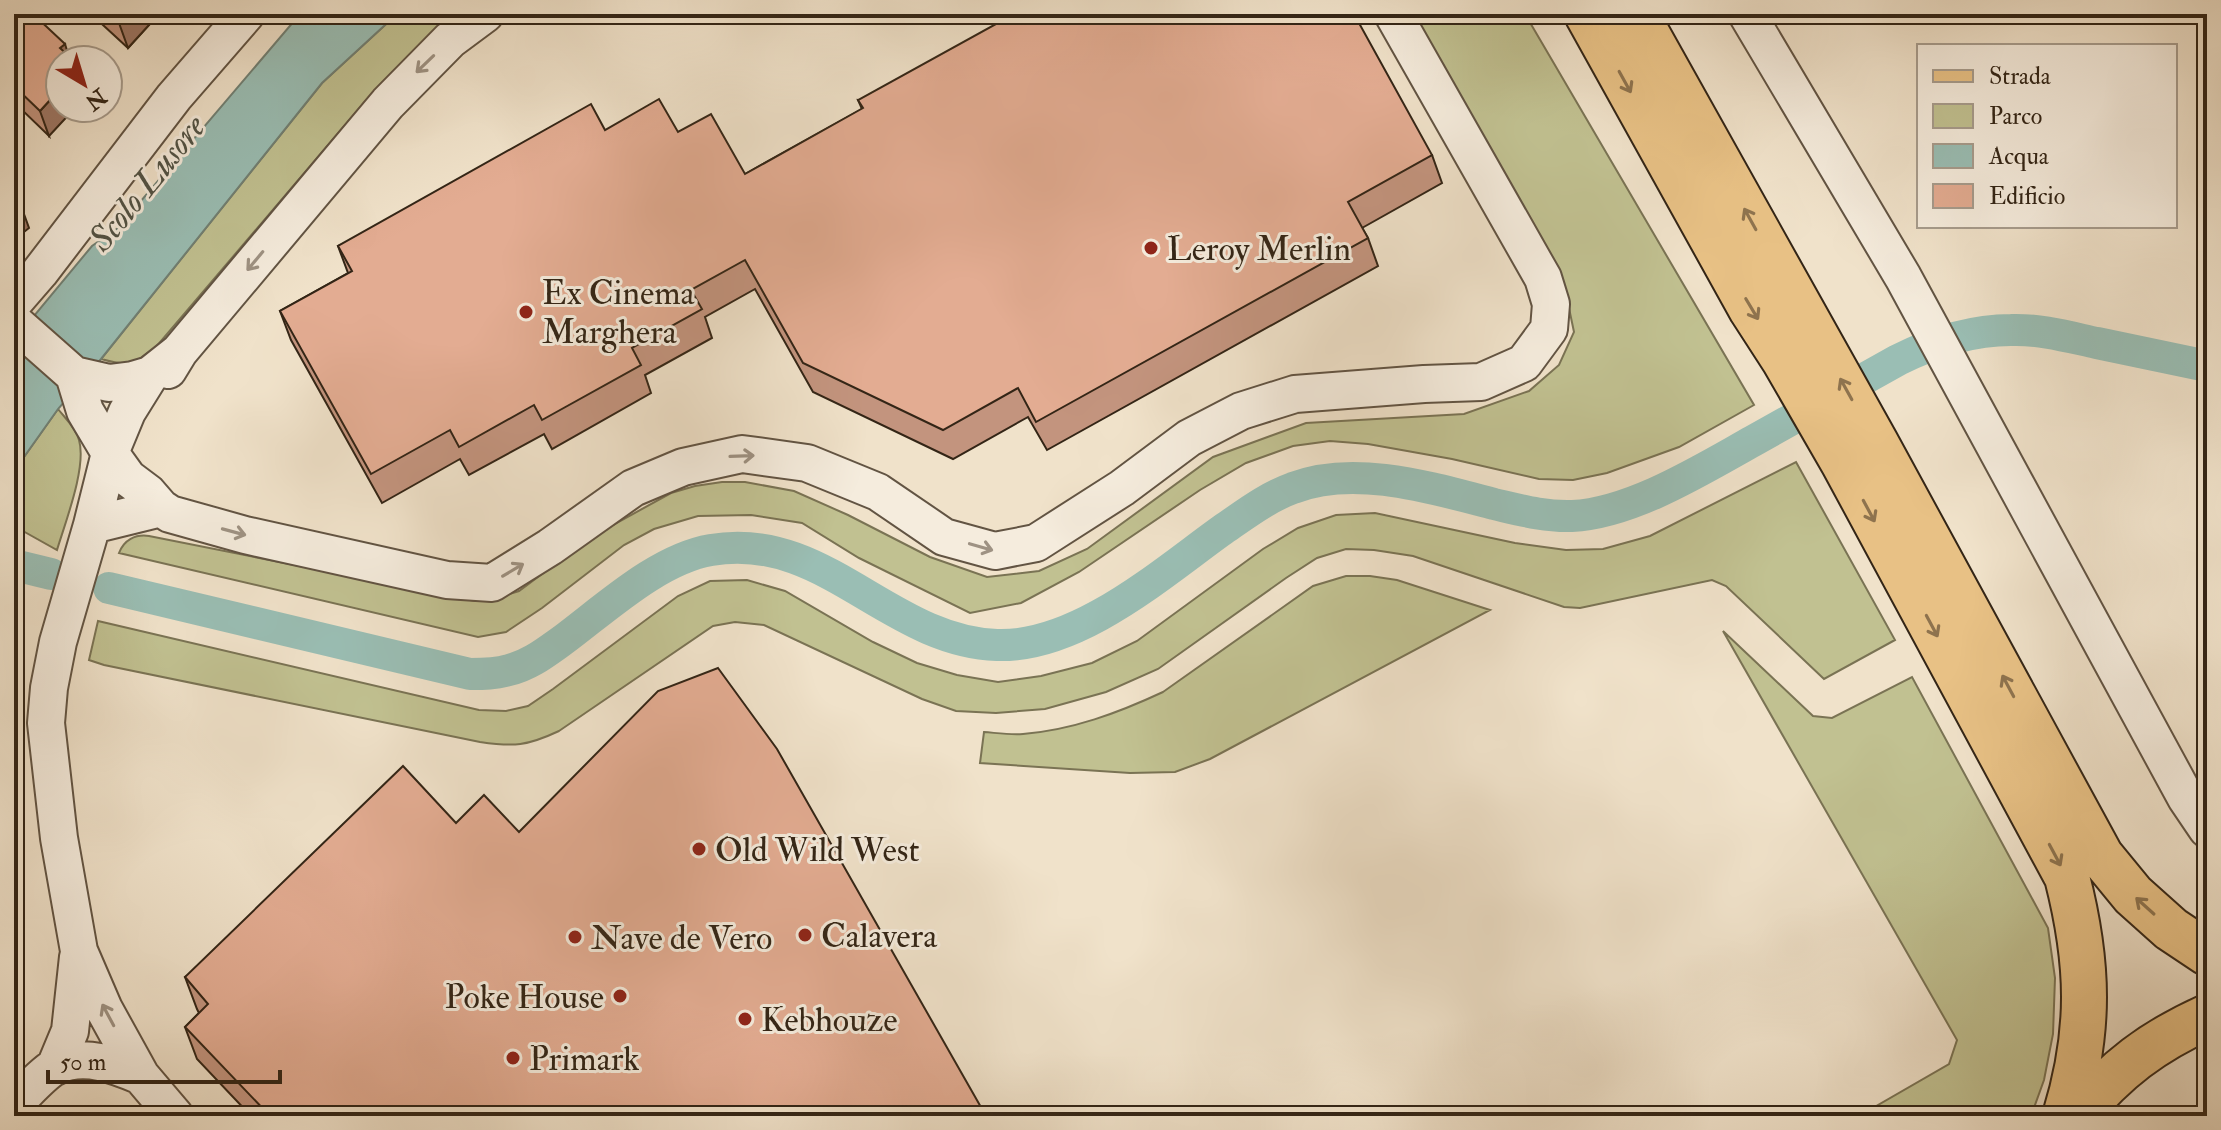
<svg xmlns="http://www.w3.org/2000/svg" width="2221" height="1130" viewBox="0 0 2221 1130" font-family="'IM FELL Double Pica',serif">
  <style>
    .green { fill: #c1c191; stroke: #7a7354; stroke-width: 2 }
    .water { fill: #9abeb4; stroke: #718175; stroke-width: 2 }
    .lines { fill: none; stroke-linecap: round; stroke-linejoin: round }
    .canal { stroke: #9abeb4; stroke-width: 32 }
    .minor-casing { stroke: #625443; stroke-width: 40 }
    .primary-casing { stroke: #332516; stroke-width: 48 }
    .minor { stroke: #f5ecdd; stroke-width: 36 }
    .primary { stroke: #e8c185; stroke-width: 44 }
    .wall { fill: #c3947e; stroke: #332516; stroke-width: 2 }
    .shaded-wall { fill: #9f7866; stroke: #332516; stroke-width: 2 }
    .building { fill: #e3ac92; stroke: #332516; stroke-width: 2 }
    .oneway { stroke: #9e9283 }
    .oneway2 { stroke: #8e734e }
    .poi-dot { fill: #8f2418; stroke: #f5ecdd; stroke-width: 3 }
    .labels { text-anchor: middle; stroke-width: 6; stroke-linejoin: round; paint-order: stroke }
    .poi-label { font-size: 34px; fill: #332516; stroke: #f5ecdd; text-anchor: start }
    .water-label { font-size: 36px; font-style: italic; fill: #525345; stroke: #f5ecdd }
  </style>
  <rect width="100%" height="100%" fill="#f0e2ca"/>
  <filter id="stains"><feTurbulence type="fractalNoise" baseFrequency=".0025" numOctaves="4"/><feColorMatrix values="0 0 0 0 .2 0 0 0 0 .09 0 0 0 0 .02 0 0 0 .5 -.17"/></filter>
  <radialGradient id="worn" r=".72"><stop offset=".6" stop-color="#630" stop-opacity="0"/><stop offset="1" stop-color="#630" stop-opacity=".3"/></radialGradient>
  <path class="green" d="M397,14H458L369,97L156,347C132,365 130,367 101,359L322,83Z
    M1412,14H1525L1754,405L1679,447L1607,473L1573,480L1539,479L1452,459L1368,444L1330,441L1293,446L1246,463L1200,490L1079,572L1021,603L970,613L859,558L802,523L751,515L698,516L654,529L624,545L542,608L506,632L478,637L119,553C124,540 135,534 149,536L475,601L491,600L519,591L593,536L671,493L695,486L722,482H745L794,491L848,515L930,557L987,577L1039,571L1087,549L1213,457L1306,423L1464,414L1529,391L1559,365L1574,332L1565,289Z
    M58,409C65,418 76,428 79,440C87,467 65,523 57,550L14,526V471Z
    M1796,462L1895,640L1824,679L1726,586L1712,580L1580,608L1564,607L1413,556L1374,550L1346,549L1317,558L1286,578L1158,669L1106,692L1045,709L996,713L956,711L922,699L764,625L735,622L713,626L559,731C527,746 514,747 480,742L104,665L89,660L98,621L479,710L506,711L528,706L553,689L678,596L710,581L747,580L785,591L873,642L917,663L957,675L998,682L1041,676L1092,663L1137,641L1263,549L1298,528L1336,515L1375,513L1515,543L1566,550L1603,549L1650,536Z
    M1346,576H1370L1397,580L1490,610L1210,759L1175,772L1130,773L980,763L984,732C997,733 1010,735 1023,734C1072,730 1118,713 1163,692L1313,586Z
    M1723,631L1813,716L1832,718L1912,677L2048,928L2055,978L2053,1034L2044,1080L2031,1116H1859L1949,1064L1957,1040Z"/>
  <path class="water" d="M300,14H397L322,83L101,359L58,409L14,471V340L92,246L118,228Z"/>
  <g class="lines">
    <path class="canal" d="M14,565L51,574
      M109,588L470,674C483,674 496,674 509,670C530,665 546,652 563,640C606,608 658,559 711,550C824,530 888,641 997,645C1078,648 1162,573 1225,528C1247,513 1268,497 1293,488C1354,464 1432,488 1494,504C1520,510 1545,517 1572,516C1632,513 1701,470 1753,441C1802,414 1850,387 1898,360C1934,342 1971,330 2011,330C2041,329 2069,337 2097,343C2134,351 2170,358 2207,366"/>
    <defs>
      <path id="minor" d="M1747,14L1903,277L2186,798L2207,829
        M14,302L40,272L174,97L246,14
        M14,322L74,375L109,383L133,380L150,375
        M168,370L179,352L388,103L450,40L485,14
        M74,375L85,411L110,453L128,478L148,493L161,508L170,514L245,535L447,580L492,583L550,547L633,488L683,467L742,454L807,463L878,492L944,537L995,551L1036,543L1122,488L1189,438L1241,411L1295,394L1424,384L1481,382L1524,363L1549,329L1551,304L1543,278L1393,14
        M92,525L161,508
        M55,1067L70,1031L78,957
        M14,1104C26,1093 43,1073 56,1066C84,1053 116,1065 141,1076
        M175,1116L141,1076L104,1009L79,951L59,838L46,723L49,688L58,642L92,525L110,453L127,412L150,375L179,352"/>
      <path id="primary" d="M1587,14L1751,309L1784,360L1844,464L2067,877C2089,963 2091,1031 2065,1116
        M1636,14L1876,443L2101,856L2133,895L2171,929L2207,953
        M2077,1116C2116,1069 2152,1042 2207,1017"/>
    </defs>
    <use href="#minor" class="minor-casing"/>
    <use href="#primary" class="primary-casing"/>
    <use href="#minor" class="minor"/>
    <use href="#primary" class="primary"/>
  </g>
  <path class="wall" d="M14,14L49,136L20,108L16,98L14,96Z
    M91,14H159L128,48Z
    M858,100L1432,155L1442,183L1362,228L1368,238L1378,266L1047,450L1028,417L953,459L813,392L755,289L705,317L712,338L645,375L651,393L552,449L544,434L469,475L460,459L382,503L291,340L280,311L348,273L338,246L605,130L678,132L745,174L862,109Z
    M456,823L519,832L986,1116H251L197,1059L185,1027L199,1013L197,1009L185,977Z"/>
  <path class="shaded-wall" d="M127,14H159L128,48L119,23Z
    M65,44L70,60L60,48Z
    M60,89V108H75L49,136L40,111Z
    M20,203L29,228L14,240V208Z"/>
  <path class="building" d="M14,14H33L65,44L60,48L73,60H60V89L40,111L14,86V80L16,79L14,78Z
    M109,14H127L119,23Z
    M1014,14H1354L1432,155L1348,202L1368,238L1036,422L1018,388L943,430L803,363L745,260L691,290L702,309L632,348L641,365L542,420L534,405L459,447L450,430L371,474L280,311L352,271L338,246L591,104L605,130L659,99L678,132L711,114L745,174L863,108L858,100Z
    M14,195L20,203L14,208Z
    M718,668L777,749L986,1116H270L185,1027L208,1004L185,977L403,766L456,823L484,795L519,832L658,691Z"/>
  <defs><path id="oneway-shaft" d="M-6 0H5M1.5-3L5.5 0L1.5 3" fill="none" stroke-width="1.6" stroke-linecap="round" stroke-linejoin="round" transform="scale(2)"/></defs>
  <g class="oneway">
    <use href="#oneway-shaft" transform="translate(425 64) rotate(136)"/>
    <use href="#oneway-shaft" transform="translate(255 261) rotate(130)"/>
    <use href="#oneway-shaft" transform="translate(742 456) rotate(-2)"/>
    <use href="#oneway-shaft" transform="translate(234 532) rotate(15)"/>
    <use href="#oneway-shaft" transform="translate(981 547) rotate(16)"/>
    <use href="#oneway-shaft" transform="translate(513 570) rotate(-31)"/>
    <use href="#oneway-shaft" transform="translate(108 1015) rotate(-118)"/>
  </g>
  <g class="oneway2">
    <use href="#oneway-shaft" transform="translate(1625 82) rotate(61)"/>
    <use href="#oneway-shaft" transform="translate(1750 219) rotate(-119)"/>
    <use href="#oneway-shaft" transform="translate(1752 309) rotate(59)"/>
    <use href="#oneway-shaft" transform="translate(1846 389) rotate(-119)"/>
    <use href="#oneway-shaft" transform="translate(1869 511) rotate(62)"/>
    <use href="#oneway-shaft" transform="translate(1932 626) rotate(62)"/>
    <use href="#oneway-shaft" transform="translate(2008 686) rotate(-118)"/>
    <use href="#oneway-shaft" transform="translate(2055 855) rotate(62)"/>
    <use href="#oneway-shaft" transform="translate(2145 906) rotate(-138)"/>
  </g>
  <g class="poi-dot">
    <circle cx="1151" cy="248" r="8"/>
    <circle cx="526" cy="312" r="8"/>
    <circle cx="699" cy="849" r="8"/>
    <circle cx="805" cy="935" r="8"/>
    <circle cx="575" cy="937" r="8"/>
    <circle cx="620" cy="996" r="8"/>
    <circle cx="745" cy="1019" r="8"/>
    <circle cx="513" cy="1058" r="8"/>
  </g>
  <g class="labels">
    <g class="poi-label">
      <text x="1167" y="260">Leroy Merlin</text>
      <text x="542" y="304">Ex Cinema<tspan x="542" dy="39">Marghera</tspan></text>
      <text x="715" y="861">Old Wild West</text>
      <text x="821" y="947">Calavera</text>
      <text x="591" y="949">Nave de Vero</text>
      <text x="604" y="1008" text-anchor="end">Poke House</text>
      <text x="761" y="1031">Kebhouze</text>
      <text x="529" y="1070">Primark</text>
    </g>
    <g class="water-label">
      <text transform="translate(146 182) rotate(-51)" y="13">Scolo Lusore</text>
    </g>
  </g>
  <rect width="2221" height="1130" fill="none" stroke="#f0e2ca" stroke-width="48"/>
  <rect x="16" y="16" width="2189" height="1098" fill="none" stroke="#332516" stroke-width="4"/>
  <rect x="24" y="24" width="2173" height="1082" fill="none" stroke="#332516" stroke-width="2"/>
  <rect x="1917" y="44" width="260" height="184" fill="#f5ecdd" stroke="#a79c8d" stroke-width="2"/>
  <rect x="1933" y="70" width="40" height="12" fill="#e8c185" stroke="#a79c8d" stroke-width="2"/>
  <text x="1989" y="84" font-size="24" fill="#332516">Strada</text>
  <rect x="1933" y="104" width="40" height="24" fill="#c1c191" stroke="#a79c8d" stroke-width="2"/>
  <text x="1989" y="124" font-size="24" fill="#332516">Parco</text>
  <rect x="1933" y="144" width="40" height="24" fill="#9abeb4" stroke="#a79c8d" stroke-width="2"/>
  <text x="1989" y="164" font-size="24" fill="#332516">Acqua</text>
  <rect x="1933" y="184" width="40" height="24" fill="#e3ac92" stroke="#a79c8d" stroke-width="2"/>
  <text x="1989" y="204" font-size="24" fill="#332516">Edificio</text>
  <g transform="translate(84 84) rotate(142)"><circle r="38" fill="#f5ecdd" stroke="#a79c8d" stroke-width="2"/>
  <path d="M0-6L14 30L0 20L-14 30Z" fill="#8f2418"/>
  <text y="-12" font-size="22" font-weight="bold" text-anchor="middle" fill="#332516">N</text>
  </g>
  <path d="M48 1070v12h232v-12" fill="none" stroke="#332516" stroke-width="4"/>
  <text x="60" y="1070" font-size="24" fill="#332516" stroke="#f5ecdd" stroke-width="6" paint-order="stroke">50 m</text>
  <rect width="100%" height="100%" filter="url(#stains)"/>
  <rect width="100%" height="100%" fill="url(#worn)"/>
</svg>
